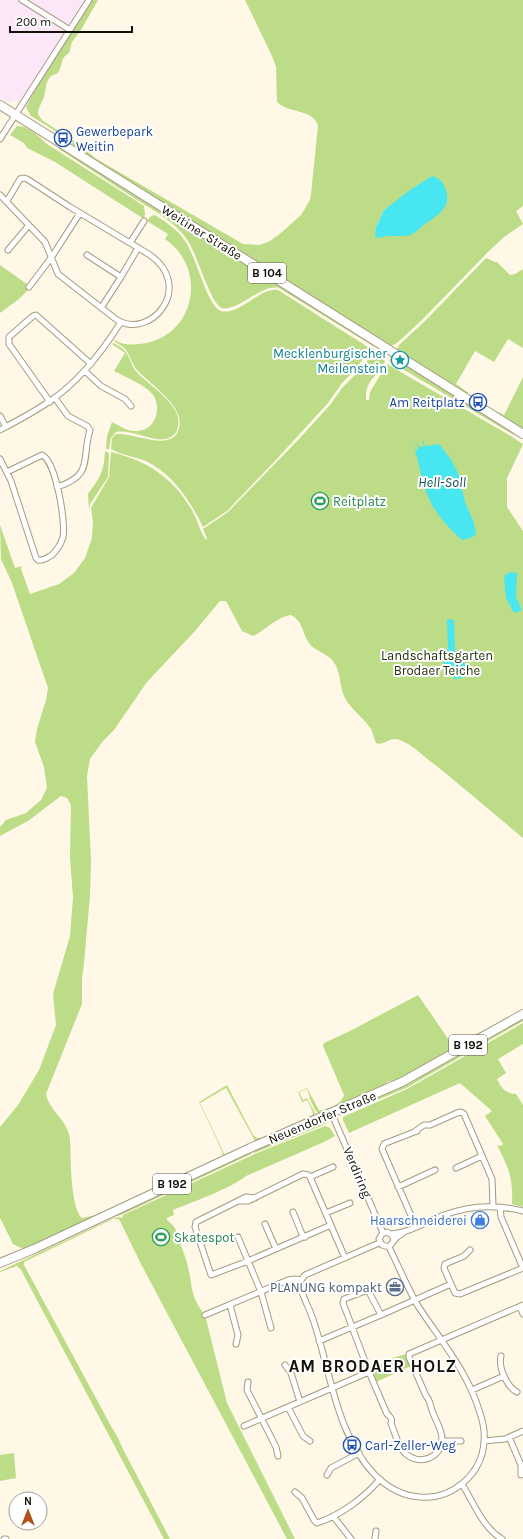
<svg xmlns="http://www.w3.org/2000/svg" width="523" height="1539" viewBox="0 0 523 1539" font-family="Karla,sans-serif">
  <style>
    .commercial { fill: #fbe7f7 }
    .green { fill: #bddc87; fill-rule: evenodd }
    .water { fill: #48e6f1 }
    .lines { fill: none; stroke-linecap: round; stroke-linejoin: round }
    .stream { stroke: #48e6f1; stroke-width: 1 }
    .minor-casing { stroke: #a69b81; stroke-width: 7 }
    .primary-casing { stroke: #a69b81; stroke-width: 10 }
    .minor { stroke: #fff; stroke-width: 5 }
    .primary { stroke: #fff; stroke-width: 8 }
    .labels { text-anchor: middle; stroke-width: 4; stroke-linejoin: round; paint-order: stroke }
    .shield { fill: #fff; stroke: #595751; stroke-width: 1 }
    .shield-label { font-size: 12px; font-weight: bold; fill: #120f06 }
    .transit-label { font-size: 13px; fill: #164399; stroke: #fff; text-anchor: start }
    .street-label { font-size: 13px; fill: #120f06; stroke: #fff }
    .culture-label { font-size: 13px; fill: #0d838f; stroke: #fff; text-anchor: end }
    .leisure-label { font-size: 13px; fill: #27864d; stroke: #fff; text-anchor: start }
    .park-label { font-size: 13px; fill: #243008; stroke: #fff }
    .shop-label { font-size: 13px; fill: #366cbe; stroke: #fff; text-anchor: end }
    .service-label { font-size: 13px; fill: #4e5e75; stroke: #fff; text-anchor: end }
    .water-label { font-size: 14px; font-style: italic; fill: #0d5256; stroke: #fff }
    .district-label { font-size: 17px; font-weight: bold; letter-spacing: 1px; fill: #120f06; stroke: #fff }
  </style>
  <rect width="100%" height="100%" fill="#fff8e7"/>
  <path class="commercial" d="M0,0H92L39,83L26,107L16,100L10,103L0,98Z"/>
  <path class="green" d="M92,0H98L81,30L72,42L69,53C60,58 63,64 59,71C57,75 54,74 51,76C45,82 46,90 44,97C42,103 38,107 38,114L42,120L80,145L95,158L243,244L260,245L270,241L282,232L301,215L310,200L311,194L318,125C311,108 289,114 277,102L276,67L272,56L245,0H523V206L516,211L523,224L504,237L488,252L422,320L397,343L391,346L86,156L72,144L73,142L31,116L26,107L39,83ZM432,176L393,235H385L376,227L384,210Z
    M17,126C27,125 40,137 47,144L144,206L145,214L144,219L55,162L27,148L24,143L10,135Z
    M59,147L68,151L375,345L373,346L279,288C261,284 237,312 222,308C211,305 197,254 188,241C175,221 151,209 131,196C107,180 83,165 59,149Z
    M155,215C166,222 178,230 185,241C196,256 207,306 221,311C239,316 260,287 278,290L371,349L353,372L342,383L328,403L274,462L227,511L203,527C191,502 173,474 146,461C136,457 118,454 111,449L112,438L116,434C133,433 157,445 170,439C175,437 178,433 179,428C185,406 151,385 138,371C132,365 131,357 126,350C123,346 118,344 114,341L115,340C123,345 129,345 138,344C194,340 210,270 165,239L168,234L147,221L151,216Z
    M486,258L495,262H497L510,275L515,274L523,269V348L508,339L494,362L475,351L456,384L469,393H464L399,352L397,349L399,345L424,322Z
    M0,265L31,287L19,299L0,313Z
    M113,343C117,345 122,347 125,351C130,357 131,365 135,370C147,385 183,404 178,426C177,432 175,435 169,438C155,444 133,429 116,432L111,438L109,449H106L107,436L112,422C120,426 128,432 137,431C156,431 162,407 153,395C146,385 125,377 114,371L125,353L112,344Z
    M376,352L385,361C377,378 365,379 366,400H369L370,392L387,364L509,435L523,444L507,478V507L523,531V838C493,813 464,788 434,764C424,757 415,747 404,742C390,733 385,747 376,743C374,739 373,733 371,729C363,717 350,709 344,696C339,684 341,671 333,661C327,653 314,651 309,643C302,633 303,621 291,615C278,616 266,630 253,636L242,631L226,601H220L195,631L147,682L114,730L103,741L90,759L87,776L91,861L90,895L84,963L82,979V1004L46,1094C49,1111 68,1120 70,1139C71,1156 70,1208 82,1218L96,1215L222,1156L223,1153L199,1102L227,1085L253,1135L257,1138H263L312,1115L313,1113L308,1101L307,1100L302,1102L298,1092L307,1088L319,1110C327,1110 342,1104 344,1095L323,1046L324,1043L350,1031L418,995L451,1043L455,1045L523,1010L460,1047L393,1082L391,1081L387,1082L386,1085L319,1114L315,1110L309,1097H310L307,1089L299,1092L303,1100L307,1098L315,1113L314,1116L251,1145L249,1144L255,1141L226,1088L200,1103L225,1155L247,1145V1147L19,1251L23,1249L13,1244L0,1218V1127L18,1105L39,1070L56,1025L53,994L70,936L73,897L70,858L71,805L67,798L61,796L28,821L0,836V827L6,820L26,813L41,800L47,788L44,767L35,742L37,729L46,700L48,688L12,583L1,559L0,525L15,568L22,566L21,569L30,594L59,584L74,573L85,558L92,538L93,521L91,508L109,477L111,452C149,461 174,479 193,512C198,521 200,532 206,540L207,538L203,529L228,512L299,439L330,405L342,388L365,365L368,359Z
    M393,356L515,433L514,435L389,361Z
    M523,377V430L490,408L504,415Z
    M105,451L109,453L108,477L90,504L89,510L88,494C99,479 104,473 105,451Z
    M523,1017V1021L406,1088L339,1116L341,1113Z
    M523,1023V1044L498,1059L506,1073L497,1079C502,1089 505,1093 516,1094L523,1105V1207L512,1204C513,1177 509,1169 497,1145L501,1146L503,1144L485,1116L492,1111L460,1083L349,1133L343,1120V1117L407,1089Z
    M322,1121L328,1122L319,1127L254,1153L253,1152L252,1150Z
    M325,1126L330,1128L335,1136L324,1142L246,1176C230,1189 192,1202 173,1210L174,1215L167,1218V1220C179,1230 175,1231 180,1243C183,1251 186,1258 188,1267C193,1288 190,1296 205,1315L227,1403L295,1539H287L141,1264L119,1219H113L24,1262V1265L111,1426L117,1436L124,1451L170,1539H164L21,1270L17,1266L0,1272V1271L111,1219L119,1217L122,1218L123,1215L257,1153Z
    M250,1151L251,1154L121,1215L111,1217L22,1259L21,1257Z
    M406,1354L411,1366L376,1382L371,1371L389,1359Z
    M14,1453L16,1478L0,1481V1455Z"/>
  <path class="water" d="M432,176C440,178 444,183 446,191C452,209 435,217 422,226C419,229 414,234 410,235C399,238 390,233 379,238L375,237L376,227L384,210L410,190Z
    M439,444L450,458L458,473L465,502L474,523L476,534L471,538L462,540C443,523 429,506 423,482C420,472 419,461 415,452L419,447Z
    M510,572L517,573L516,597L522,610L514,613L506,598L504,576Z
    M447,619L454,620L455,652L467,666L463,678L454,679L443,665L448,648Z"/>
  <g class="lines">
    <path class="stream" d="M423,441L424,445
      M415,442L419,447"/>
    <defs>
      <path id="minor" d="M22,0L70,30
        M0,139L89,0
        M0,195L45,242L58,274L117,320C151,340 195,287 150,255L70,207L27,179L24,178L20,179L7,201
        M130,243L144,221
        M8,250L29,225
        M87,255L121,277L101,308
        M121,277L138,248
        M29,287L51,258L80,213
        M85,371L101,386L125,399L131,406
        M55,398L68,416L87,426L90,430C81,460 94,475 57,487
        M50,402L9,344V337L33,316L36,315L91,364
        M0,416L6,427
        M0,430C17,421 34,412 50,401C80,381 102,352 121,322
        M0,459L11,481L36,558L38,560C43,561 47,558 52,555C57,550 61,544 63,537C66,523 56,461 42,455L7,472
        M331,1112L383,1233
        M414,1132L424,1125H430L457,1113L461,1112L464,1114L492,1179L493,1206
        M456,1168L482,1156
        M310,1177L333,1167
        M398,1187L435,1170
        M255,1198L246,1197L196,1222L195,1227L211,1275L248,1261L331,1225
        M239,1201H248L303,1174L308,1175L310,1177L345,1258
        M500,1207L501,1217L523,1268
        M293,1212L302,1234L305,1237
        M326,1213L350,1203
        M265,1224L276,1249
        M416,1227L382,1149L384,1144L386,1143L417,1131
        M391,1234C406,1233 419,1226 432,1220C463,1206 491,1203 523,1211
        M238,1237L261,1292L271,1328
        M394,1240L392,1235L387,1232L382,1234L379,1239L382,1245L389,1247L396,1238L403,1233
        M379,1243L305,1275L301,1280C299,1291 307,1303 311,1314C315,1324 318,1335 321,1346C333,1390 342,1441 375,1475C387,1487 403,1496 420,1497C452,1500 482,1474 484,1442C485,1433 483,1422 480,1413C468,1372 441,1341 418,1306C407,1287 399,1267 389,1247
        M451,1284L444,1268L445,1264L464,1256L470,1250
        M230,1305L238,1335L236,1344
        M520,1306L523,1314
        M205,1315L288,1280L295,1279L301,1280
        M319,1341L381,1315
        M501,1356C498,1367 507,1387 517,1392
        M285,1365L291,1373L300,1402
        M369,1372L343,1303L344,1299L368,1290L381,1315L451,1284L455,1293L460,1294L523,1268
        M248,1382L247,1390L276,1447L278,1456
        M472,1390L504,1376
        M288,1407L303,1436L310,1441
        M244,1426L369,1372L387,1414C390,1416 393,1420 391,1423C395,1433 398,1447 406,1454C419,1466 442,1458 442,1439C442,1430 436,1421 433,1413C430,1407 431,1401 426,1396L409,1357V1354L523,1305
        M509,1437L521,1465V1475
        M442,1441H461
        M484,1441L505,1439L523,1431
        M327,1475L331,1468L359,1453
        M462,1484C474,1503 482,1527 502,1539
        M295,1492L302,1498L314,1520L317,1523C341,1515 364,1498 380,1479
        M333,1516L351,1539
        M4,1539H6
        M375,1539L376,1531"/>
      <path id="primary" d="M0,105L523,434
        M0,1263L34,1249L250,1148L402,1082L523,1014"/>
    </defs>
    <use href="#minor" class="minor-casing"/>
    <use href="#primary" class="primary-casing"/>
    <use href="#minor" class="minor"/>
    <use href="#primary" class="primary"/>
  </g>
  <defs>
    <symbol id="bus-ring" viewBox="-11 -11 22 22"><circle r="9.5" fill="#fff" stroke="#1a4fb4" stroke-width="1.5"/><path d="M-5-6H5V4H4V6H2V4H-2V6H-4V4H-5ZM-3.5-4V0h7V-4ZM-3.5 1.2v1.5H-2V1.2ZM2 1.2v1.5H3.5V1.2Z" fill="#1a4fb4"/></symbol>
    <symbol id="sight-ring" viewBox="-11 -11 22 22"><circle r="9.5" fill="#fff" stroke="#0f9aa8" stroke-width="1.5"/><path d="M0-6L1.8-2.2L6-1.7L2.9 1.2L3.7 5.4L0 3.3L-3.7 5.4L-2.9 1.2L-6-1.7L-1.8-2.2Z" fill="#0f9aa8"/></symbol>
    <symbol id="stadium-ring" viewBox="-11 -11 22 22"><circle r="9.5" fill="#fff" stroke="#2e9e5b" stroke-width="1.5"/><path d="M0-5a6.5 5 0 1 0 0 10a6.5 5 0 1 0 0-10ZM-3.5-1.8h7v3.6h-7Z" fill="#2e9e5b"/></symbol>
    <symbol id="shop-ring" viewBox="-11 -11 22 22"><circle r="9.5" fill="#fff" stroke="#3f7fe0" stroke-width="1.5"/><path d="M-5-2.5h2.3a2.7 3.5 0 0 1 5.4 0H5L5.5 6h-11ZM-1.5-2.5h3a1.5 2.3 0 0 0-3 0Z" fill="#3f7fe0"/></symbol>
    <symbol id="office-ring" viewBox="-11 -11 22 22"><circle r="9.5" fill="#fff" stroke="#5c6f8a" stroke-width="1.5"/><path d="M-6-3h4V-5.5h4V-3h4V5H-6ZM-1-4.5V-3h2v-1.5ZM-6 0V1H6V0Z" fill="#5c6f8a"/></symbol>
  </defs>
  <g fill-rule="evenodd">
    <use href="#bus-ring" x="53" y="128" width="20" height="20"/>
    <use href="#sight-ring" x="390" y="350" width="20" height="20"/>
    <use href="#bus-ring" x="468" y="392" width="20" height="20"/>
    <use href="#stadium-ring" x="310" y="491" width="20" height="20"/>
    <use href="#shop-ring" x="470" y="1210" width="20" height="20"/>
    <use href="#stadium-ring" x="151" y="1227" width="20" height="20"/>
    <use href="#office-ring" x="385" y="1277" width="20" height="20"/>
    <use href="#bus-ring" x="342" y="1435" width="20" height="20"/>
  </g>
  <g class="labels">
    <g class="shield">
      <rect x="248" y="263" width="38" height="20" rx="3"/>
      <rect x="449" y="1035" width="38" height="20" rx="3"/>
      <rect x="153" y="1174" width="38" height="20" rx="3"/>
    </g>
    <g class="shield-label">
      <text x="267" y="277">B 104</text>
      <text x="468" y="1049">B 192</text>
      <text x="172" y="1188">B 192</text>
    </g>
    <g class="transit-label">
      <text x="76" y="136">Gewerbepark<tspan x="76" dy="15">Weitin</tspan></text>
      <text x="465" y="407" text-anchor="end">Am Reitplatz</text>
      <text x="365" y="1450">Carl-Zeller-Weg</text>
    </g>
    <g class="street-label">
      <text transform="translate(202 232) rotate(32)" y="5">Weitiner Straße</text>
      <text transform="translate(322 1117) rotate(-23)" y="5">Neuendorfer Straße</text>
      <text transform="translate(358 1172) rotate(67)" y="5">Verdiring</text>
    </g>
    <g class="culture-label">
      <text x="387" y="358">Mecklenburgischer<tspan x="387" dy="15">Meilenstein</tspan></text>
    </g>
    <g class="leisure-label">
      <text x="333" y="506">Reitplatz</text>
      <text x="174" y="1242">Skatespot</text>
    </g>
    <g class="park-label">
      <text x="437" y="660">Landschaftsgarten<tspan x="437" dy="15">Brodaer Teiche</tspan></text>
    </g>
    <g class="shop-label">
      <text x="467" y="1225">Haarschneiderei</text>
    </g>
    <g class="service-label">
      <text x="382" y="1292">PLANUNG kompakt</text>
    </g>
    <g class="water-label">
      <text x="442" y="487">Hell-Soll</text>
    </g>
    <g class="district-label">
      <text x="373" y="1372">AM BRODAER HOLZ</text>
    </g>
  </g>
  <g transform="translate(28 1511)"><circle r="19" fill="#ffffff" stroke="#a09f9b"/>
  <path d="M0-3L7 15L0 10L-7 15Z" fill="#b35019"/>
  <text y="-6" font-size="11" font-weight="bold" text-anchor="middle" fill="#120f06">N</text>
  </g>
  <path d="M10 26v6h122v-6" fill="none" stroke="#120f06" stroke-width="2"/>
  <text x="16" y="26" font-size="12" fill="#120f06" stroke="#ffffff" stroke-width="3" paint-order="stroke">200 m</text>
</svg>
